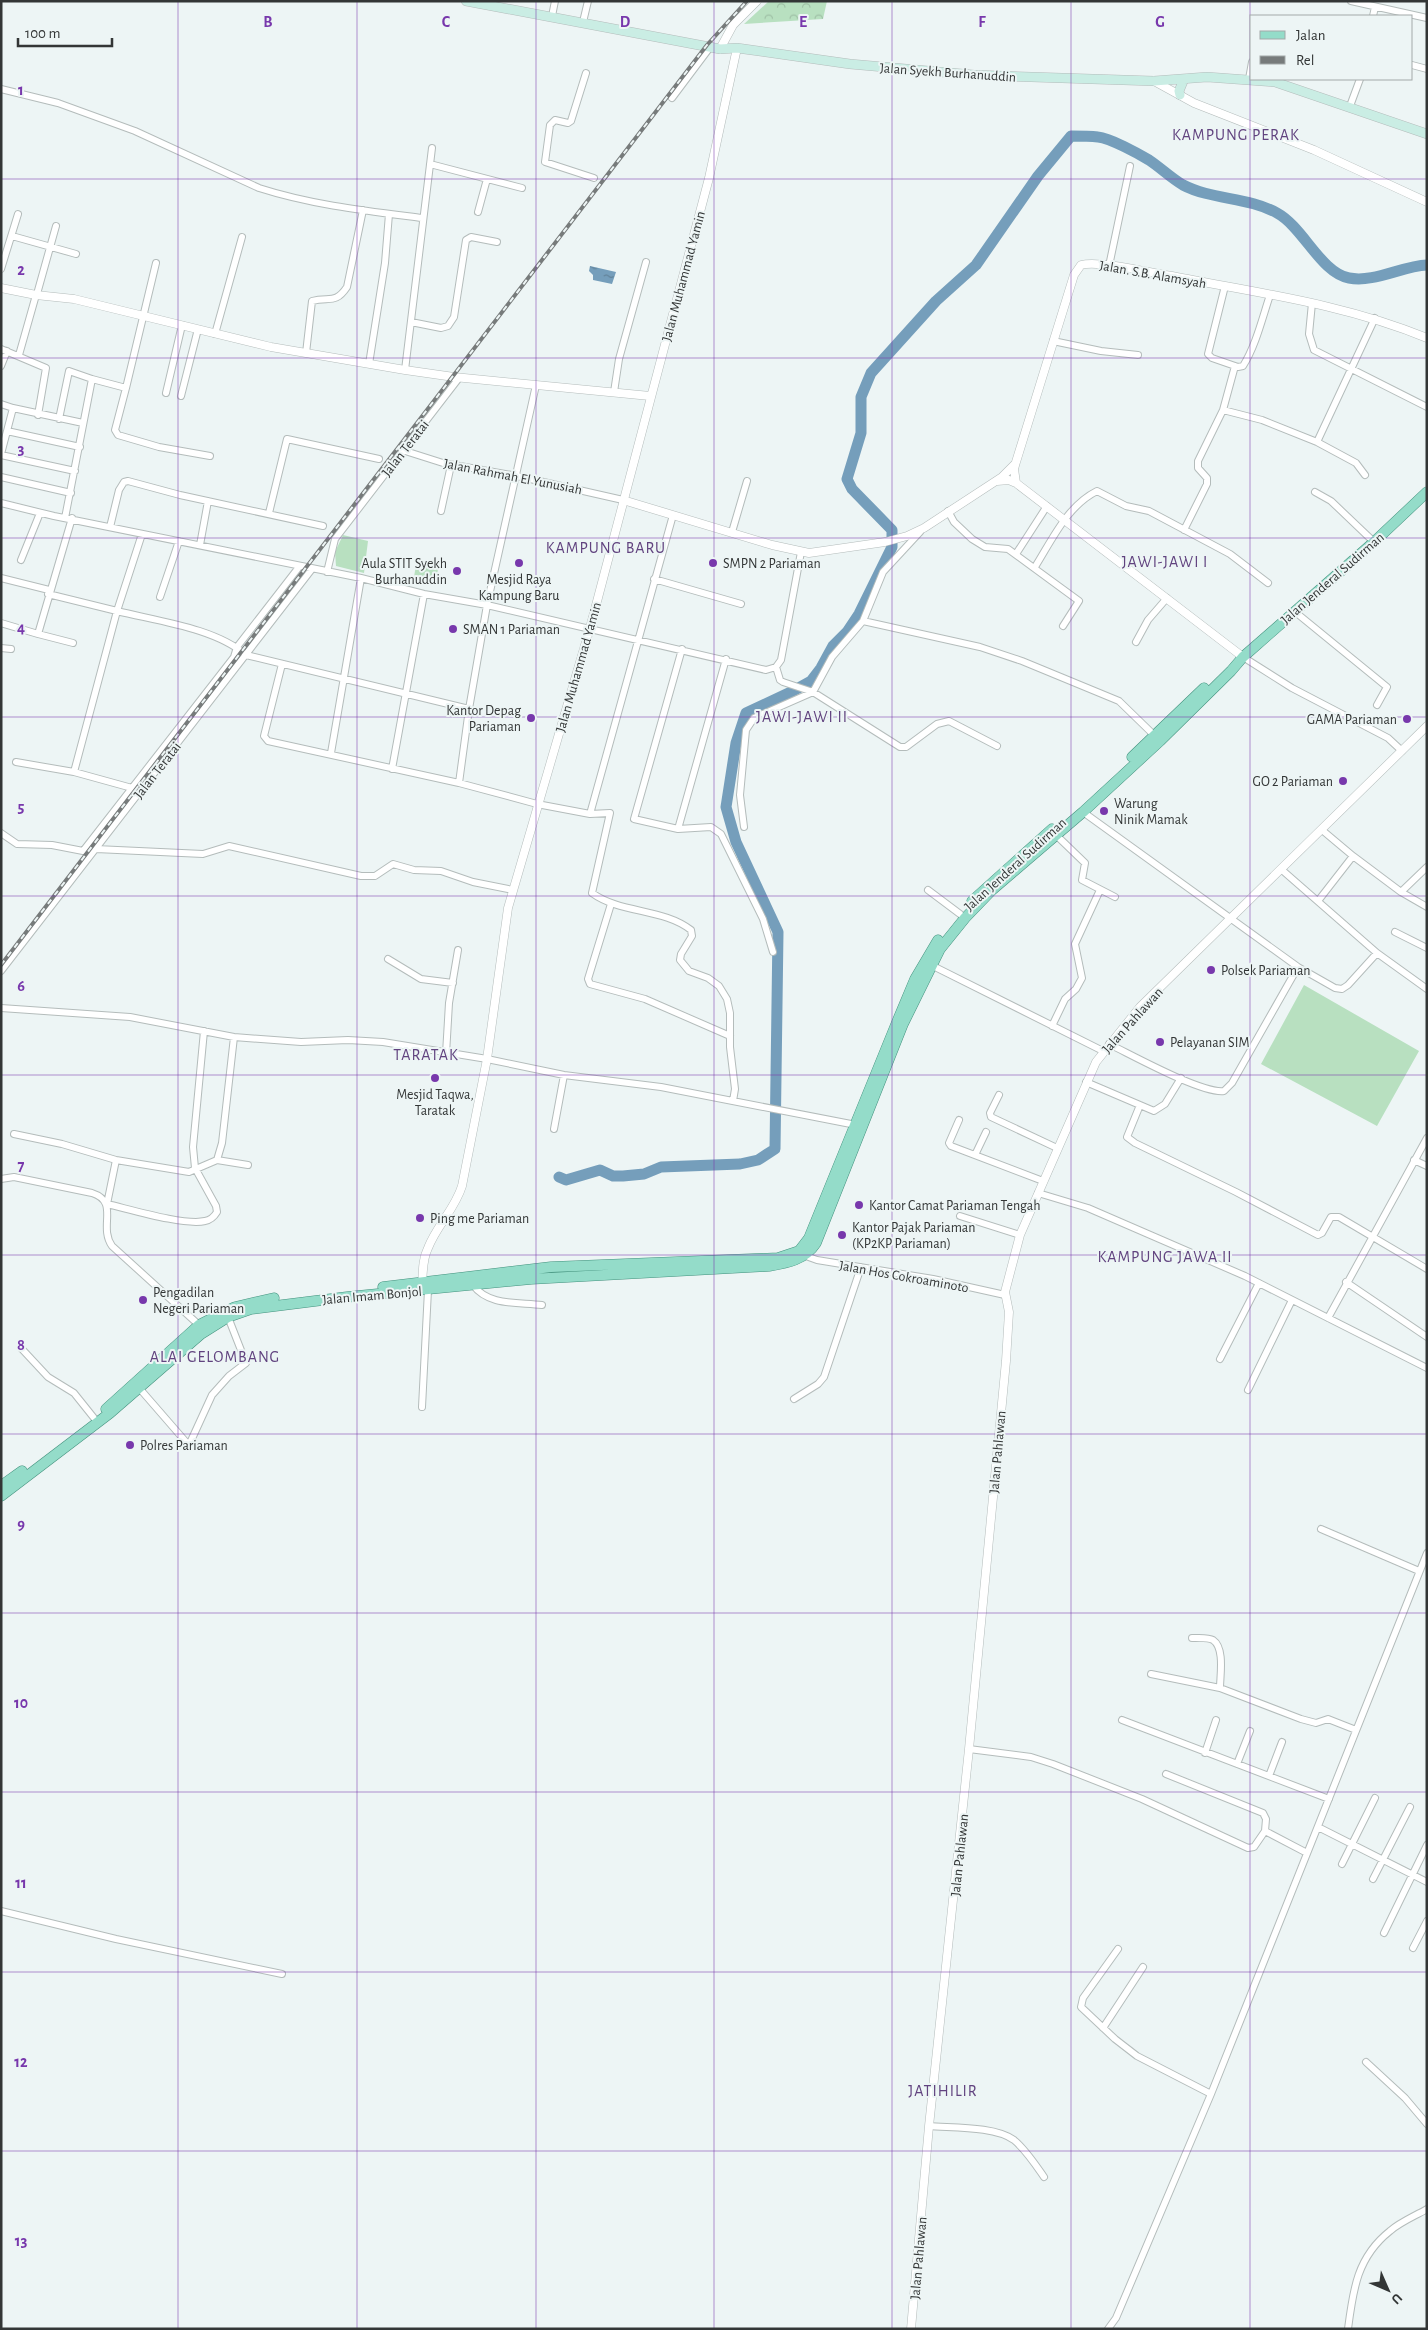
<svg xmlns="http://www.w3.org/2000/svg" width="1428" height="2330" viewBox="0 0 1428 2330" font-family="'Alegreya Sans',sans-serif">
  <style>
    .forest { fill: url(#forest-crowns) }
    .pitch { fill: #b8e0c0 }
    .water { fill: url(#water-ripples) }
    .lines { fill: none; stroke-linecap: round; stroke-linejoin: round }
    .river { stroke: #759ebb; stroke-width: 11 }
    .minor-casing { stroke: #b4bcbb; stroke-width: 8 }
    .tertiary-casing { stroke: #b4bcbb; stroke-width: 9 }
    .secondary-casing { stroke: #b4bcbb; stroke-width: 10 }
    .primary-casing { stroke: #44927e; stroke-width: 11 }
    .minor { stroke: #fff; stroke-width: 6 }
    .tertiary { stroke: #fff; stroke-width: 8 }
    .secondary { stroke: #caede4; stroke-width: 9 }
    .primary { stroke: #94dcc9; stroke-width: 10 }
    .rail-casing { stroke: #777b7b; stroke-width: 4 }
    .rail { stroke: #edf5f5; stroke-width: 2; stroke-dasharray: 5.5; stroke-linecap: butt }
    .grid { fill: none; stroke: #7838ac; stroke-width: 1; stroke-opacity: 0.55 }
    .poi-dot { fill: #7838ac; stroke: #edf5f5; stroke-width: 2 }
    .labels { text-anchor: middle; stroke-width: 4; stroke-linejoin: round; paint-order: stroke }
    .street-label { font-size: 14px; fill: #333636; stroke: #edf5f5 }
    .poi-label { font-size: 14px; fill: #333636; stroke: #edf5f5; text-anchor: start }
    .quarter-label { font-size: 16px; letter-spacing: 1px; fill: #61437f; stroke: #edf5f5 }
    .grid-label { font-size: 16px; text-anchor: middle; font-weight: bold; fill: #7838ac; stroke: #edf5f5; stroke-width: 4; stroke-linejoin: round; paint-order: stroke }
  </style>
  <defs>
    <pattern id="forest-crowns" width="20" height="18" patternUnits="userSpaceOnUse" patternTransform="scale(1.25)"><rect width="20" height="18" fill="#b8e0c0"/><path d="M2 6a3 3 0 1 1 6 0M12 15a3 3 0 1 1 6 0" fill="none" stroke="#9fc1a6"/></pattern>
    <pattern id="water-ripples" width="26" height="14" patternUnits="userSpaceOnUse" patternTransform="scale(1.25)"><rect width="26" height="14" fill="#759ebb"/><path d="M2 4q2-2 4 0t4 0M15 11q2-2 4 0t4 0" fill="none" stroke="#618299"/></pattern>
  </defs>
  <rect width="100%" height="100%" fill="#edf5f5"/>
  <path class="forest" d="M769,1H827L823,19L744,24Z"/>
  <path class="pitch" d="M343,535L368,541L364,573L336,566L335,552Z
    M417,559L439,563L436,581L414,577Z
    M1304,985L1419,1051L1377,1126L1261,1064Z"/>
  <path class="water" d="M590,266L616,272L612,284L593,280V275L589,271Z"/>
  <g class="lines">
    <path class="river" d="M559,1177L566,1180L600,1170L613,1176H623L644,1174L661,1167L740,1164L758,1160L775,1149L778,932L736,842L726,807L736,743L746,713L793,691L811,681L821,668L833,646L847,632L859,614L892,547V530L852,489L847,479L861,433V397L871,373L936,301L976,265L1038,176L1071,136C1080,136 1089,136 1098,137C1110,138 1139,154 1149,160C1161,168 1171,178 1183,185C1212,200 1248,197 1277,213C1303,227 1321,273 1349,278C1374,283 1402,266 1427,265"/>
    <defs>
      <path id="minor" d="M1351,1L1427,18
        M552,16L555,1
        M1373,16L1375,7
        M583,22L588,1
        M1412,65L1427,69
        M586,73L571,121L568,123L555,120L550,125L545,162L594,178
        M1249,79L1252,62
        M1,89L58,103L135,131L259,188C312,205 367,211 422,218
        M672,98L711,46
        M1350,106L1360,79
        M430,164L522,188
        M478,212L487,179
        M12,236L76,254
        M1109,266L1130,166
        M1,269L18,214
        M1225,286L1208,354L1212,358L1238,367L1243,366C1256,345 1262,319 1270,295
        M37,294L56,226
        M1312,303L1309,334L1314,350L1427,407
        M411,322L441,328L448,326L454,317L466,240L471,237L497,242
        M215,334L242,237
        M1053,341L1101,351L1138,355
        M1,349L46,368L38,415
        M306,353L312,301C329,296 335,305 347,287L363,210
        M19,355L36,295
        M369,364L385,263L389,214
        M1,366L7,351
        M1235,366L1223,410L1262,420L1317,442L1375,318
        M405,370L432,148
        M126,388L115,430L118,435L159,447L210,456
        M614,392L619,359L646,262
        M166,393L182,325
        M181,396L198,329
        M1,404L13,408
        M59,419L69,371L92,379
        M7,431L13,408L83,423
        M1317,442L1356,463L1365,475
        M402,450L443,463L517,476L623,500
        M1,454L7,431L80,447
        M1,455L75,471
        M1,477L71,493
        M1315,492L1331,501L1374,542
        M1,503L54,516L361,578L424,594L487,605L766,670L776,667L781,660L801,552
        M441,511L451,465
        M948,511L954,522L972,539L985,547L1008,549L1079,601L1063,626
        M269,513L287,439L379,459
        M65,518L92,379L126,388L156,263
        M110,527L119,490L124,482L128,481L180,495L323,526
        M1184,530L1207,484V478L1198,468V461L1223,410
        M732,532L747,481
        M142,534L117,611C157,621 215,628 246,655L469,709
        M200,545L208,501
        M1016,554L1047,506
        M21,560L40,513
        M1035,567C1052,540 1067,506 1097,491L1126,506L1149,511L1230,554L1268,583
        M327,572L335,539L459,378
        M1,578L49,590
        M654,579L741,604
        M48,594L117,611L74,772
        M160,597L179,541
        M1294,611L1387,687L1377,705
        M863,621L980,647L1022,661L1119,701L1157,738
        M1,623L38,634L72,518
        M38,634L73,643
        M1136,642L1148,620L1167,598
        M1,648L11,649
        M682,649L634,819L678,829L726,659
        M1243,657L1292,688L1388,738L1402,751
        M282,664L264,736L268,741L459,783L537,804L590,814L610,813L592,893C621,914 663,908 691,930L692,936L681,954L680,960L689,971L708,978L719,986L727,999L730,1013V1047L735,1089L733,1101
        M776,667L780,680L783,682L813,692L900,747H906L937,724L949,721L997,746
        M331,753L361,578
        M16,762L74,772L132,788
        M392,769L424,594
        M459,783L469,709L487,605L536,385
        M1083,812L1298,967L1335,988L1342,989L1348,985L1377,953
        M590,814L673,515
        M744,827L740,795L746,730L754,718L813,692L832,657L863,621L883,572L920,532
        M678,829L711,827L721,834L763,919L773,952
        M1322,830L1353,856
        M1,833L17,844L52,845L83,851L234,657L237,647L299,567
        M1056,835L1085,863L1082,880L1115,897
        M96,849L203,854L229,846L361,876H375L393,864L414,870L441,871L473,882L513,890
        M1427,867L1401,892L1427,907
        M1282,870L1377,953L1427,989
        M928,890L960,914
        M1318,901L1353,856L1401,892
        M611,904L588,979L590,984L645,999L730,1036
        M1395,932L1427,948
        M388,959L421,979L453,983
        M931,965L1103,1051
        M1,971L312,569
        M1,1008L130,1017L234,1037L301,1042L348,1040L383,1042L487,1059L564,1075L661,1087L856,1125
        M1052,1026L1065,999L1076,989L1082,978L1075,944L1100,890
        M1109,1044C1132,1055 1202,1094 1224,1091L1232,1083L1298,967
        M446,1054L449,1003L458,950
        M1086,1082L1154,1111L1165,1104L1181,1078
        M999,1095L990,1113L991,1117L1057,1148
        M1140,1105L1127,1137L1135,1143L1236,1192L1318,1235L1322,1233L1331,1217H1339L1427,1269
        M959,1120L949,1143L951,1146L1043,1181
        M554,1129L564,1075
        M14,1134L62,1144L116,1160L189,1172L217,1160L222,1143L234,1037
        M975,1155L986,1132
        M116,1160L107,1204C129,1209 185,1226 205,1221C211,1220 214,1217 217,1212L216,1206L195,1168L193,1147L204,1031
        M217,1160L248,1165
        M1414,1160L1427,1166
        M1,1179L14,1177L92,1193C120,1202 98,1226 112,1246L199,1325
        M1038,1193L1088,1208L1245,1276L1427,1368
        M960,1216L1020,1235
        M803,1255L817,1260L933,1279L1005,1295
        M1346,1282L1427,1337
        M473,1285C488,1306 518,1302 542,1305
        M1328,1318L1427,1138
        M21,1348L48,1377L74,1393L94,1418
        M1220,1359L1259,1283
        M140,1389L186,1442L190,1443L212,1395L229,1376L246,1363L228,1317
        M1248,1390L1292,1300
        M794,1399L818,1384L824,1377L861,1267
        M422,1407L428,1290
        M1321,1529L1419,1571
        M1192,1638C1198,1638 1208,1637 1213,1640C1225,1648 1220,1676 1220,1688L1301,1719L1316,1723L1328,1719L1356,1730
        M1151,1674L1220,1688
        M1122,1720L1329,1799
        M969,1749L1031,1757L1053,1764L1142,1799L1248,1848L1254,1847L1265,1831L1307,1853
        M1205,1753L1216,1720
        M1237,1764L1250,1731
        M1166,1774L1263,1813L1266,1819L1265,1831
        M1269,1776L1282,1742
        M1318,1827L1427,1882
        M1342,1864L1375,1798
        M1373,1879L1410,1807
        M1,1911L116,1939L282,1974
        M1384,1933L1427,1845
        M1413,1948L1427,1921
        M1118,1949L1083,1998L1081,2007L1115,2039L1137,2056L1211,2094
        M1103,2028L1143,1967
        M1366,2062L1405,2098L1427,2124
        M929,2126C952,2128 995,2126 1014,2140C1026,2150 1035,2164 1044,2177
        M1108,2329L1116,2318L1211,2094L1427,1553
        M1348,2329C1353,2290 1357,2257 1390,2231C1400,2222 1415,2216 1427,2209"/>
      <path id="tertiary" d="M720,49L733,25L757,1
        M1154,81L1194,103L1314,150L1427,202
        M1,288L36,295L74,299L271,347L405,370L454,377L650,396
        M997,481L1009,480L1016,483L1243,657
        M1016,483L1014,469L1016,462L1074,275L1081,265C1099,260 1151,273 1172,276C1258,293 1345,304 1427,338
        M623,500L772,545L809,553L885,542L907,536L924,528L1002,477L1015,464
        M422,1286C423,1273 422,1260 428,1248C437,1225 455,1209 462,1186L487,1059L508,908L590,628L709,178L737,48
        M911,2329L929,2126L969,1749L1006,1361L1009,1312L1005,1292L1020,1235L1096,1062L1140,1007L1427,726"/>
      <path id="secondary" d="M466,1L720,49L737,48L850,64L974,75L1154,81L1207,77L1275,82L1427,134
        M1180,95L1179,91L1184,79"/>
      <path id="primary" d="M1132,757L1204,688
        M972,901L1052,829
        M383,1287L551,1267L778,1258L799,1251L809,1238L897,1022L915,979L938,940
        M106,1409L199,1325L235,1307L274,1298
        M1,1486L22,1471
        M1,1496L110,1413L201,1334L228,1317L251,1309L347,1297L531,1279L769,1266C787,1263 805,1260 816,1243L903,1024L940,949L965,918L992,890L1083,812L1160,741L1231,671L1243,657L1374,542L1427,492"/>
    </defs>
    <use href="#minor" class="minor-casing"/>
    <use href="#tertiary" class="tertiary-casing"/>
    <use href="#secondary" class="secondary-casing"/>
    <use href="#primary" class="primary-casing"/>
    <use href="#minor" class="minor"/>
    <use href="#tertiary" class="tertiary"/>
    <use href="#secondary" class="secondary"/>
    <use href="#primary" class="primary"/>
    <defs>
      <path id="rail" d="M1,965L707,45L747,1"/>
    </defs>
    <use href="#rail" class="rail-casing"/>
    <use href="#rail" class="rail"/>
  </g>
  <path class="grid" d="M178,1V2329M357,1V2329M536,1V2329M714,1V2329M892,1V2329M1071,1V2329M1250,1V2329M1,179H1427M1,358H1427M1,538H1427M1,717H1427M1,896H1427M1,1075H1427M1,1255H1427M1,1434H1427M1,1613H1427M1,1792H1427M1,1972H1427M1,2151H1427"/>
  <g class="poi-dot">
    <circle cx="519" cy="563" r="5"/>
    <circle cx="713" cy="563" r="5"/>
    <circle cx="457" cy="571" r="5"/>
    <circle cx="453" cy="629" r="5"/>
    <circle cx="531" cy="718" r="5"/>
    <circle cx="1407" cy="719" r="5"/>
    <circle cx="1343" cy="781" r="5"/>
    <circle cx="1104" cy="811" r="5"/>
    <circle cx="1211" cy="970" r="5"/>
    <circle cx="1160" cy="1042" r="5"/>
    <circle cx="435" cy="1078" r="5"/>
    <circle cx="859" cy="1205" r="5"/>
    <circle cx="420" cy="1218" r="5"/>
    <circle cx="842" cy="1235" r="5"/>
    <circle cx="143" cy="1300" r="5"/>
    <circle cx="130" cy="1445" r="5"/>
  </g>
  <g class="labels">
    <g class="street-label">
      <text transform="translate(948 72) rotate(4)" y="5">Jalan Syekh Burhanuddin</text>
      <text transform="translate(1153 274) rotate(10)" y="5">Jalan. S.B. Alamsyah</text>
      <text transform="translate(683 276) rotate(-75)" y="5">Jalan Muhammad Yamin</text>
      <text transform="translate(405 448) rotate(-52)" y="5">Jalan Teratai</text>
      <text transform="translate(513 476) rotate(11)" y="5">Jalan Rahmah El Yunusiah</text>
      <text transform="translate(1332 578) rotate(-41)" y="5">Jalan Jenderal Sudirman</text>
      <text transform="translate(578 667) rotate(-74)" y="5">Jalan Muhammad Yamin</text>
      <text transform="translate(157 770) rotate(-52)" y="5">Jalan Teratai</text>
      <text transform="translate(1015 864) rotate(-42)" y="5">Jalan Jenderal Sudirman</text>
      <text transform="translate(1132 1020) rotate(-48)" y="5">Jalan Pahlawan</text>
      <text transform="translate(904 1276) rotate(10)" y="5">Jalan Hos Cokroaminoto</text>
      <text transform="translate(372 1295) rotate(-5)" y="5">Jalan Imam Bonjol</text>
      <text transform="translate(997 1452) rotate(-85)" y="5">Jalan Pahlawan</text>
      <text transform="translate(959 1855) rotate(-84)" y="5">Jalan Pahlawan</text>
      <text transform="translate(918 2258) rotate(-85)" y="5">Jalan Pahlawan</text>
    </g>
    <g class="poi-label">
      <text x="447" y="568" text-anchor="end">Aula STIT Syekh<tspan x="447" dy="16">Burhanuddin</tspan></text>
      <text x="723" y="568">SMPN 2 Pariaman</text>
      <text x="519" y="584" text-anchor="middle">Mesjid Raya<tspan x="519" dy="16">Kampung Baru</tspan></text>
      <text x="463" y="634">SMAN 1 Pariaman</text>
      <text x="521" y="715" text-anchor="end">Kantor Depag<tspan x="521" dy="16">Pariaman</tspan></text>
      <text x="1397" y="724" text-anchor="end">GAMA Pariaman</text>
      <text x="1333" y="786" text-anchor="end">GO 2 Pariaman</text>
      <text x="1114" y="808">Warung<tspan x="1114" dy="16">Ninik Mamak</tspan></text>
      <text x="1221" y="975">Polsek Pariaman</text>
      <text x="1170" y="1047">Pelayanan SIM</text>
      <text x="435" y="1099" text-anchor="middle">Mesjid Taqwa,<tspan x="435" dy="16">Taratak</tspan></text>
      <text x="869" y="1210">Kantor Camat Pariaman Tengah</text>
      <text x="430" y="1223">Ping me Pariaman</text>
      <text x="852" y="1232">Kantor Pajak Pariaman<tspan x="852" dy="16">(KP2KP Pariaman)</tspan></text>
      <text x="153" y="1297">Pengadilan<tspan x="153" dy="16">Negeri Pariaman</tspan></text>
      <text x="140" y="1450">Polres Pariaman</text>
    </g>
    <g class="quarter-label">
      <text x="1236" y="140">KAMPUNG PERAK</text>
      <text x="606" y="553">KAMPUNG BARU</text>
      <text x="1165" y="567">JAWI-JAWI I</text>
      <text x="802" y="722">JAWI-JAWI II</text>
      <text x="426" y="1060">TARATAK</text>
      <text x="1165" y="1262">KAMPUNG JAWA II</text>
      <text x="215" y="1362">ALAI GELOMBANG</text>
      <text x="943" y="2096">JATIHILIR</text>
    </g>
  </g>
  <g class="grid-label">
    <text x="268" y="27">B</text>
    <text x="446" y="27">C</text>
    <text x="625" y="27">D</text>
    <text x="803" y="27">E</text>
    <text x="982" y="27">F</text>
    <text x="1160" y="27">G</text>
    <text x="21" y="95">1</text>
    <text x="21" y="275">2</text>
    <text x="21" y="454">3</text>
    <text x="21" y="633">4</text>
    <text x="21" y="812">5</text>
    <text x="21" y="991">6</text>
    <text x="21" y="1171">7</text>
    <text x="21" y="1350">8</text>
    <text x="21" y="1529">9</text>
    <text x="21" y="1708">10</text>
    <text x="21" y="1888">11</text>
    <text x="21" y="2067">12</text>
    <text x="21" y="2246">13</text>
  </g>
  <rect width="1428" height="2330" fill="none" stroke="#333636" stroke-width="5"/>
  <rect x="1250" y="15" width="162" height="65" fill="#edf5f5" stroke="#a3a9a9"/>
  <rect x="1260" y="31" width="25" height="8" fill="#94dcc9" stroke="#a3a9a9"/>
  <text x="1296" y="40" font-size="15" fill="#333636">Jalan</text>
  <rect x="1260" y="56" width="25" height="8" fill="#777b7b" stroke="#a3a9a9"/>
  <text x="1296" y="65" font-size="15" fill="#333636">Rel</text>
  <g transform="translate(1388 2290) rotate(135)" stroke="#edf5f5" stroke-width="4" paint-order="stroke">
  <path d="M0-4L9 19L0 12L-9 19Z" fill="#333636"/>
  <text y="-8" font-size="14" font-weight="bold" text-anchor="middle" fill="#333636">U</text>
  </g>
  <path d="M18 38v8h94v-8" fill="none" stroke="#333636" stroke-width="2.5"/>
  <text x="25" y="38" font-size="15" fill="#333636" stroke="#edf5f5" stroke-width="4" paint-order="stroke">100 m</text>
</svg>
